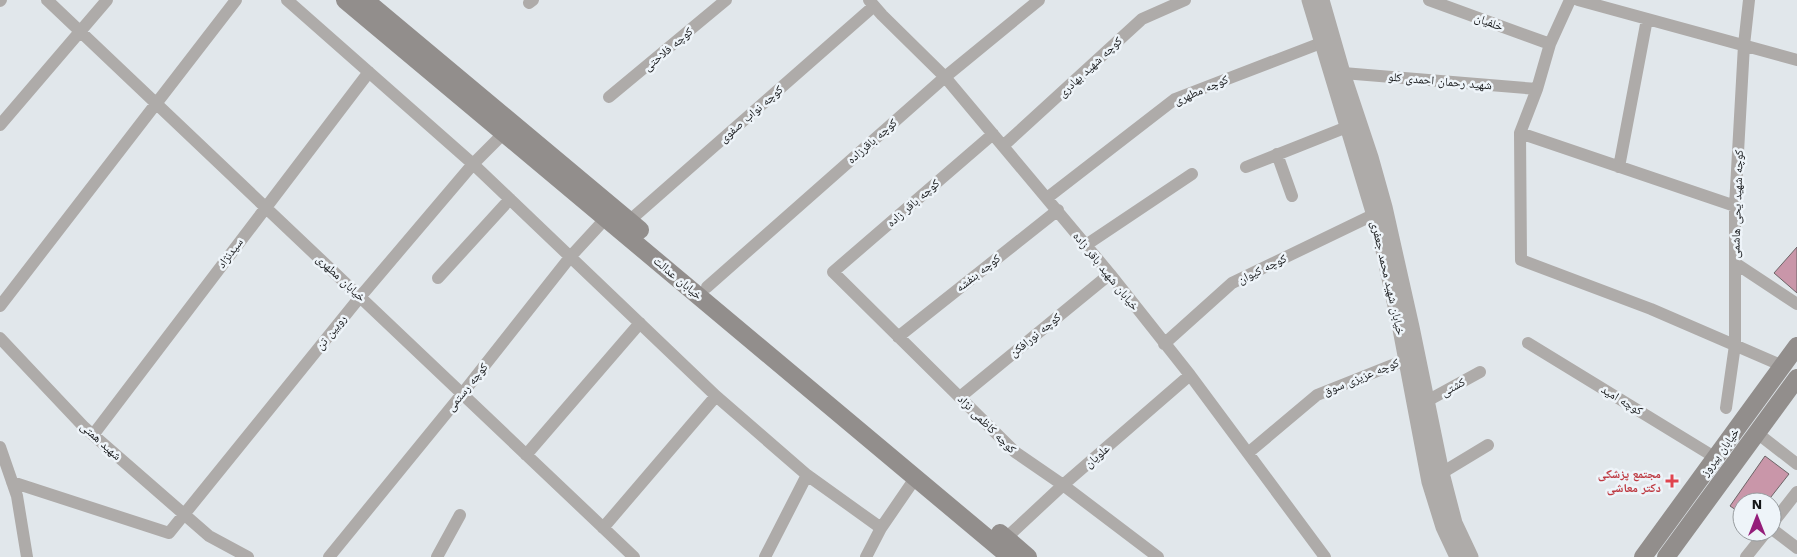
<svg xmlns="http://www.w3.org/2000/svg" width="1797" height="557" viewBox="0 0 1797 557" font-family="'Work Sans','Noto Naskh Arabic',sans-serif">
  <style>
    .building { fill: #c996a9; stroke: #6c6567 }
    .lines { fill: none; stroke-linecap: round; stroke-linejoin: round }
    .minor { stroke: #aeaba9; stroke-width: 12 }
    .tertiary { stroke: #aeaba9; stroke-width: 15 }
    .secondary { stroke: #928e8c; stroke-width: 18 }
    .health-dot { fill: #e0444e; stroke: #eef4f9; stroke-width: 2 }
    .labels { text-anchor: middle; stroke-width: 5; stroke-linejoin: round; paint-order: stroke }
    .street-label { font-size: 12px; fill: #151719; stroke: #eef4f9 }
    .health-label { font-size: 12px; font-weight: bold; fill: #be3a42; stroke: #eef4f9; text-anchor: end }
  </style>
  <rect width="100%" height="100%" fill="#e1e7eb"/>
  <path class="building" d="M1797,247V293L1774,273Z
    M1765,456L1789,474L1767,502H1742V514L1730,506Z"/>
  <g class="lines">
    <path class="minor" d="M47,0L634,557
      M287,0L473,164L716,396L807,475L881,528
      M869,0L882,15L945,77L1110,274L1190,375L1325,557
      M1429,0L1550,44
      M1570,0L1550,44L1537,89L1520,133L1521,260L1651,309L1783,366
      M1578,0L1797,60
      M0,1L1,0
      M529,3L533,0
      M1343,73L1537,89
      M609,97L726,0
      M0,125L107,0
      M1520,133L1735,206
      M993,134L833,272L1015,452L1063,485L1158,557
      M1003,146L1142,19L1185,0
      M1277,154L1292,196
      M1246,167L1347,127
      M1619,167L1647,19
      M1047,198L1175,99L1321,43
      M629,221L874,6
      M1086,245L1192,174
      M1735,263L1797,304
      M438,278L510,199
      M707,287L945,77L1039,0
      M0,306L236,0
      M898,337L1058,210
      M0,338L84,427L209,536L248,557
      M1528,343L1716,458
      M1164,344L1232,283L1373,215
      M960,397L1110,274
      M1427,401L1480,372
      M1726,408L1735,345V206L1744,45L1749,0
      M1757,433L1797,464
      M93,435L369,72
      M0,447L17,496L27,557
      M1248,453L1317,395L1405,360
      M526,455L640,323
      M1435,477L1488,445
      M12,482L169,533L360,297L473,164L504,133
      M1772,524L1797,492
      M603,528L716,396
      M1772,529L1797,548
      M1006,538L1063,485L1190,375
      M329,557L462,394L571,256L606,218
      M437,557L460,515
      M765,557L807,475
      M866,557L881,528L916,477
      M1746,557L1766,532"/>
    <path class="tertiary" d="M1309,0L1379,232L1400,329L1429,482L1443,527L1457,557
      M1322,0L1343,73L1371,157L1385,207L1412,327L1442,473L1455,523L1471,557"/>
    <path class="secondary" d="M345,0L1010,557
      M365,0L640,230
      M1000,533L1028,557
      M1643,557L1797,346
      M1666,557L1797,378"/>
  </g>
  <path class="health-dot" d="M1669.5 473.5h5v5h5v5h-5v5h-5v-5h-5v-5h5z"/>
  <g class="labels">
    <g class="street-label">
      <text transform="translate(1489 22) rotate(20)" y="4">خلفیان</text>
      <text transform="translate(668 49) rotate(-40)" y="4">کوچه فلاحتی</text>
      <text transform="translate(1090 67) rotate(-43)" y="4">کوچه شهید بهادری</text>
      <text transform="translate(1440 81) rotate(5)" y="4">شهید رحمان احمدی کلو</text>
      <text transform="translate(1201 90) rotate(-23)" y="4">کوچه مطهری</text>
      <text transform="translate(751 114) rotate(-41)" y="4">کوچه نواب صفوی</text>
      <text transform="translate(872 141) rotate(-41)" y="4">کوچه باقرزاده</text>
      <text transform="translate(913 203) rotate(-41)" y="4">کوچه باقر زاده</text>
      <text transform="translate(1737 204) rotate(-88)" y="4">کوچه شهید یحی هاشمی</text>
      <text transform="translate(230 253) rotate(-53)" y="4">سیدنژاد</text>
      <text transform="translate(1262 269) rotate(-26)" y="4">کوچه کیوان</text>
      <text transform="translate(1106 271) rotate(51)" y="4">خیابان شهید باقر زاده</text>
      <text transform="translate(978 273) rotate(-38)" y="4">کوچه بنفشه</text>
      <text transform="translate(341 278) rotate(43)" y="4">خیابان مطهری</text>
      <text transform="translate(678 278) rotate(40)" y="4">خیابان عدالت</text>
      <text transform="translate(1388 278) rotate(77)" y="4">خیابان شهید محمد جعفری</text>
      <text transform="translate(331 332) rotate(-51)" y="4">رویین تن</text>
      <text transform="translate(1035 335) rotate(-39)" y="4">کوچه نورافکن</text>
      <text transform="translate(1361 377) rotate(-22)" y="4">کوچه عزیزی سوق</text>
      <text transform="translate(467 387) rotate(-51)" y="4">کوچه رستمی</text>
      <text transform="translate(1453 387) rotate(-29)" y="4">کشتی</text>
      <text transform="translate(1622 400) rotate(31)" y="4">کوچه امید</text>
      <text transform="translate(987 424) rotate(45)" y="4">کوچه کاظمی نژاد</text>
      <text transform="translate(101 441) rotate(42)" y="4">شهید همتی</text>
      <text transform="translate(1720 452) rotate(-54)" y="4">خیابان پیروز</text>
      <text transform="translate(1097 456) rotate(-41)" y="4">علویان</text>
    </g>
    <g class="health-label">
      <text x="1661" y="478">مجتمع پزشکی<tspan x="1661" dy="14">دکتر معاشی</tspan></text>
    </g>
  </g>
  <g transform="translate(1757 517)"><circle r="24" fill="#eef4f9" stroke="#979c9f"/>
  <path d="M0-4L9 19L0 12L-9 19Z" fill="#941d7a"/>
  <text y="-8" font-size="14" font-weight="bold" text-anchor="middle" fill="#151719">N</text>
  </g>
</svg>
